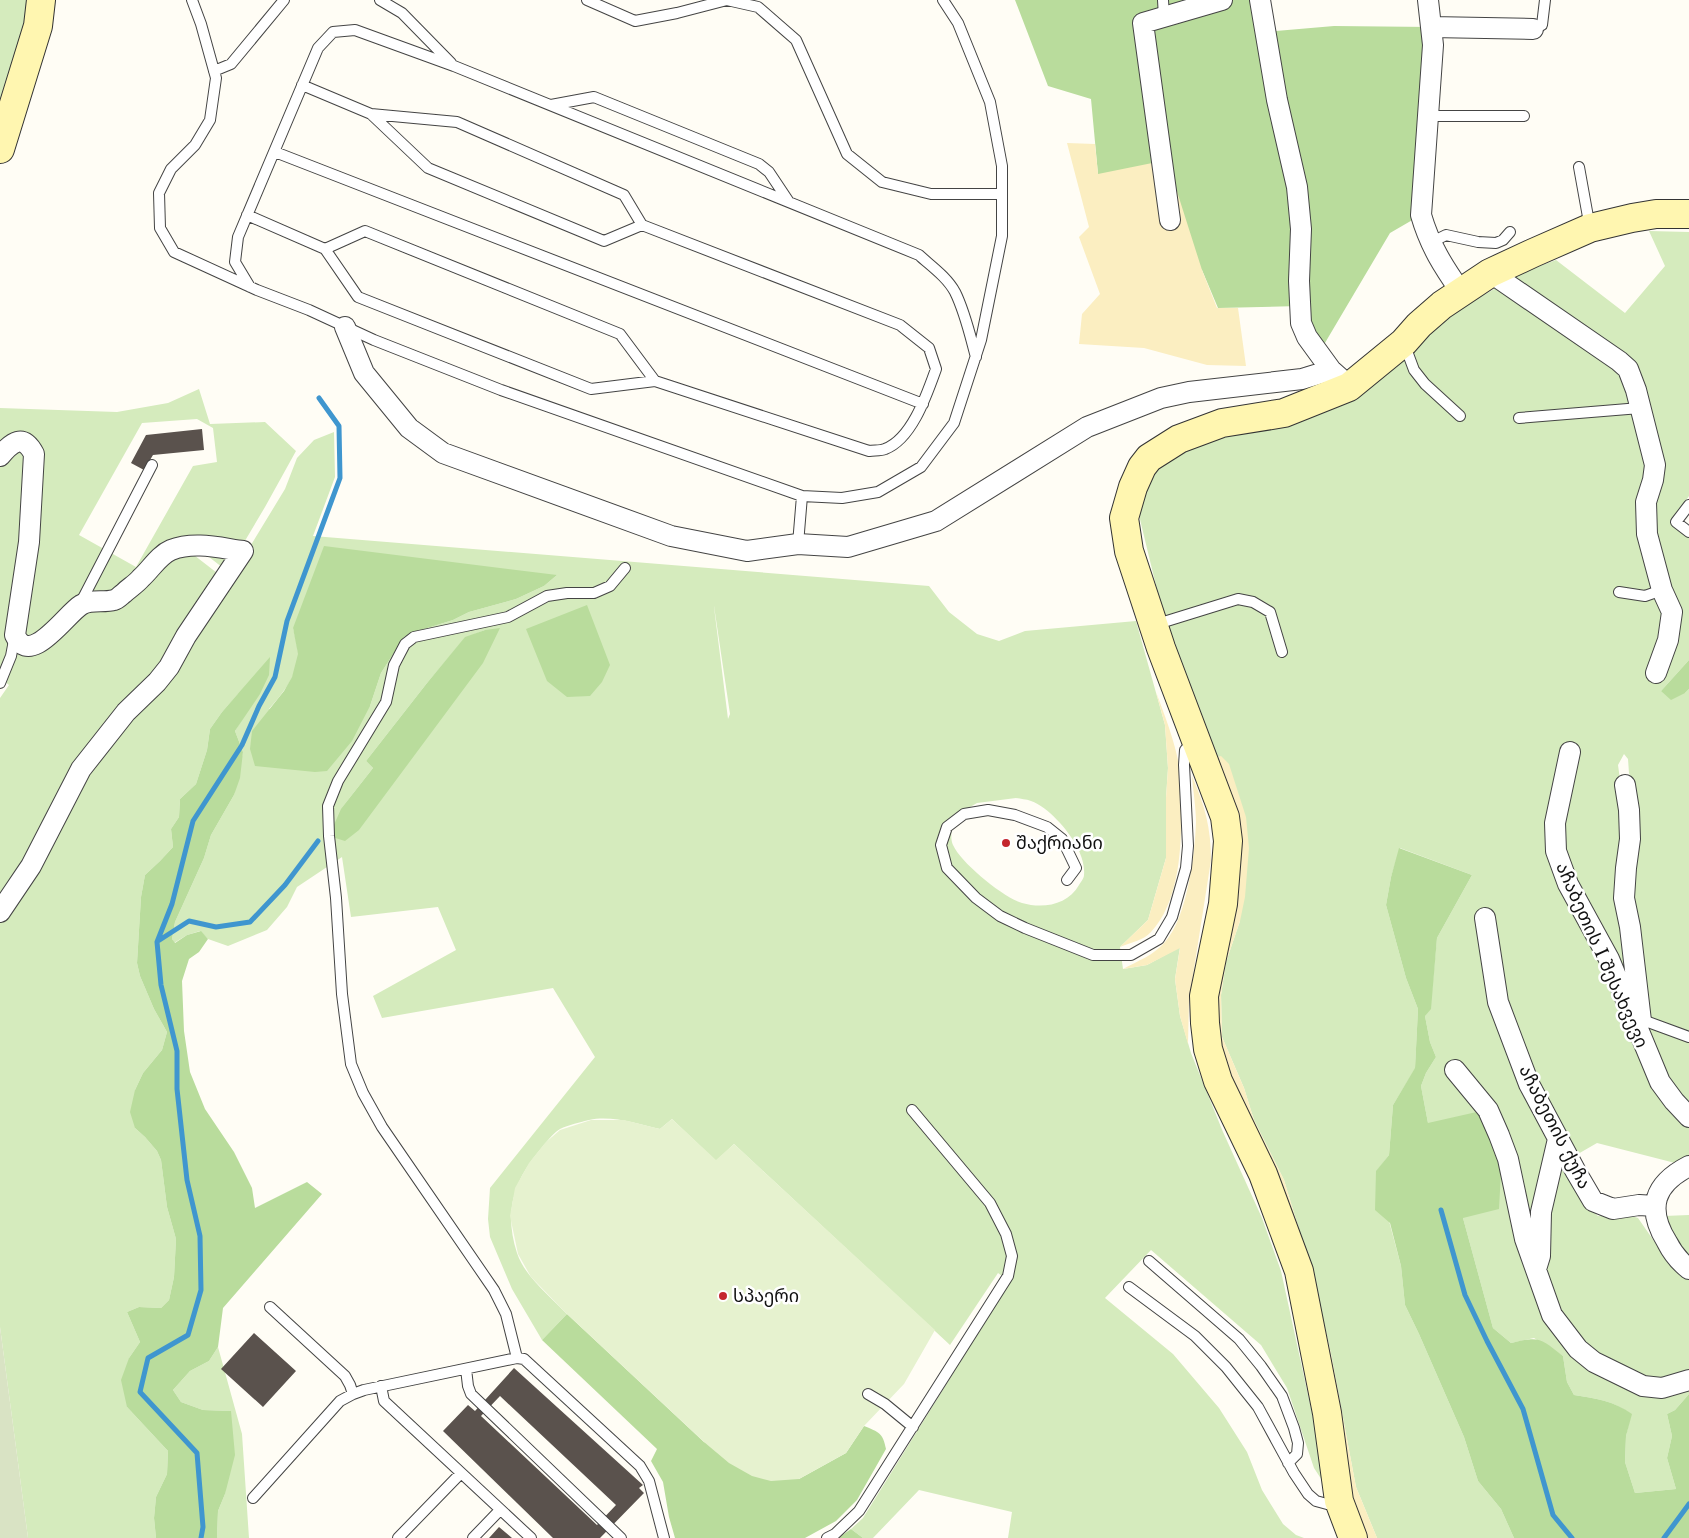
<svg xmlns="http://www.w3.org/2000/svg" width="1689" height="1538" viewBox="0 0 1689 1538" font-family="'Libre Baskerville','Noto Sans Georgian',serif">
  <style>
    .green { fill: #d5ebbd; fill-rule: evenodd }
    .forest { fill: #b9dc9c }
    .sand { fill: #fbeec1 }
    .cemetery { fill: #d9e3c4 }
    .pitch { fill: #e6f2cf }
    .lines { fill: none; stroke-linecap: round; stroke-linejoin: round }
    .stream { stroke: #3f96cf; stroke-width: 5 }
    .building { fill: #5a524d; fill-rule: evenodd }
    .lane-casing { stroke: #444; stroke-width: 12 }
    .street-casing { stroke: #444; stroke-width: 22 }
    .secondary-casing { stroke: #333; stroke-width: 30 }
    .lane { stroke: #fff; stroke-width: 10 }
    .street { stroke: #fff; stroke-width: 20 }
    .secondary { stroke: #fff6b0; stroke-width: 28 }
    .poi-dot { fill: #c4262e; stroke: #fff; stroke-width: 2 }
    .labels { text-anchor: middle; stroke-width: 5; stroke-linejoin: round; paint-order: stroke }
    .poi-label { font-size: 18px; fill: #111; stroke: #fff; text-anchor: start }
    .street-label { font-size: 18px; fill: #111; stroke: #fff }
  </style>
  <rect width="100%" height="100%" fill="#fffdf5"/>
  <path class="green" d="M0,0H30L0,126Z
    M1649,231L1689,232V496L1670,522L1689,537V660L1661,691L1685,693L1689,689V1110L1670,1080L1653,1044L1648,1032L1649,1022L1632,916L1636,793L1629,773L1628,759L1624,754L1618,765L1621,787L1633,1008L1684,1123L1689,1127V1160L1679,1164L1597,1143L1571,1158L1553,1140L1539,1245L1485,1111L1559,1332L1634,1385L1689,1382V1394L1675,1410L1667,1414L1672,1436L1667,1458L1676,1489L1635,1493L1625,1462L1626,1436L1631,1414C1614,1401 1595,1398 1574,1395L1567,1382L1563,1356L1534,1338L1511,1343L1493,1328L1463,1218L1428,1123L1421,1086L1426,1073L1436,1057L1430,1042L1425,1016L1432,990L1437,938L1472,875L1400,848L1391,877L1386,905L1406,978L1418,1009L1415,1069L1393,1105L1389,1155L1376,1172L1401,1266L1405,1305L1419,1334L1464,1437L1478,1481L1501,1509L1514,1538H1377L1356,1487L1331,1354L1314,1279L1284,1180L1254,1120L1244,1088L1222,1037L1221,995L1226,962L1240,921L1213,758L1167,631L1137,507L1142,488L1169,454L1409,350L1459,309L1526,271L1556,260L1625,313L1665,266Z
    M199,389L210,424L265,422L296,451L265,507L227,571L191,543L51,632L21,639L41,453L0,450V408L117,412L168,403ZM197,419L213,428L217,462L193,466L136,567L79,535L142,423Z
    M334,432L335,477L313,536L929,586L949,612L977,634L999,641L1025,631L1136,621L1165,725L1168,768L1166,798V858L1148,920L1120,947L1123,969L1147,965L1180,947L1175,979L1180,1016L1191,1053L1223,1132L1262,1218L1281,1271L1329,1491L1314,1468L1287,1388L1261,1345L1151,1250L1105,1298L1173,1354L1219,1408L1247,1452L1262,1490L1283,1524L1296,1535L1304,1538H1008L1012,1512L919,1490L873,1538H863L851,1529L863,1518L1010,1282L998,1273L950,1345L734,1144L716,1161L672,1119L660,1129C638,1124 612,1115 589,1120C581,1122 568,1125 560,1129C552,1134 545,1144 539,1151C513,1182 504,1213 517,1253C525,1277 550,1296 567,1314L542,1340L512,1289L490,1237L488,1219L490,1188L595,1057L553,988L382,1018L373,996L456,950L438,907L351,917L342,857L297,887L287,907L267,930L228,946L208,939L200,931L187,935L174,943L172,939L175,922L204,858L211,835L234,795L243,752L235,731L246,713L238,694L222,712L210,729L207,750L196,784L180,799L179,817L171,829L173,847L160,861L145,875L141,897L137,963L140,976L154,1009L167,1032L162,1050L143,1073L135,1090V1128L145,1137L157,1151L161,1160L167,1207L176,1239L174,1277L169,1300L161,1308L139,1307L127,1312L140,1342L129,1358L127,1407L168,1451L167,1474L156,1497L154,1518L156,1538H28L0,1327V920L71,793L237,568L285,489L297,458L314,440ZM557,575L544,586L516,599L469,612L453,620L421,630L404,637L381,673L370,706L269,709C282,694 300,673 298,652C297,644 295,636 293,628ZM714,606L730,714L728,719L714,607ZM485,630L341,809L373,768L366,761L427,683L465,638ZM1016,798C1021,799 1026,799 1031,801C1048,807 1068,830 1076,845C1081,854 1085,865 1084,875C1084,878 1081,882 1079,885C1068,905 1043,909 1022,903C1004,898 961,863 953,845C949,836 953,824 956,815L977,803Z
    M14,446L30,456L10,637L19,654L29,655L78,615L162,563L190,552L221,576L0,904V698L9,685L0,678V462Z
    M1561,1162C1571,1183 1579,1200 1598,1216L1629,1215L1638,1218L1670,1264L1689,1278V1374L1660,1383L1619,1372L1558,1319L1543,1267L1544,1212Z
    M1689,1215V1262L1664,1216Z
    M218,1347L242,1434L249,1538H217L218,1511L225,1494L231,1411L203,1410L181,1402L173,1390L190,1371L209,1361Z"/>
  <path class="forest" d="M1015,0H1260L1265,32L1334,26L1431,27L1421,215L1390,233L1319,353L1300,306L1218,308L1202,270L1098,174L1091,99L1048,86Z
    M324,546L557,575L544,586L516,599L469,612L453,620L421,630L404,637L381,673L370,706L352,741L327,771L315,772L255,766L250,749L252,731L284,691L292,677L298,654L293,628Z
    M587,605L610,665L602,682L590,696L567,697L547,681L526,629Z
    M500,628L483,663L359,830L345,841L329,836L341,809L373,768L366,761L427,683L465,637L485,630Z
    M270,657L269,675L260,694L235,731L243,752L240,778L234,795L211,835L204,858L175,922L172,939L175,943L187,935L201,931L208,939L199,952L189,959L182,981L184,1031L190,1072L205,1109L234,1152L252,1188L255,1208L307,1182L322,1194L223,1308L218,1347L209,1361L190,1371L173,1390L181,1402L203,1410L231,1411L235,1455L225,1494L218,1511L217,1538H156L154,1518L156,1497L167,1474L168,1451L127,1407L121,1380L129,1358L140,1342L127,1312L139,1307L161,1308L169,1300L174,1277L176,1239L167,1207L161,1160L157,1151L145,1137L135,1128L130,1112L135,1090L143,1073L162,1050L167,1032L154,1009L140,976L137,963L141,897L145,875L160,861L173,847L171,829L179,817L180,799L196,784L207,750L210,729L222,712Z
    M1689,660V689L1685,693L1671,700L1661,691Z
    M1399,848L1472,875L1437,938L1431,1009L1425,1016L1430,1042L1436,1057L1426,1073L1421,1086L1428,1123L1481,1111L1501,1172L1499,1209L1463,1218L1493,1328L1511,1343C1540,1336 1540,1338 1563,1356L1567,1382L1574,1395C1595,1398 1614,1401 1632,1414L1626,1436L1625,1462L1635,1493L1676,1489L1667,1458L1672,1436L1667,1414L1675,1410L1689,1394V1538H1514L1501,1509L1478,1481L1464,1437L1419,1334L1405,1305L1401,1266L1390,1223L1375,1210L1376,1171L1389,1155L1393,1105L1415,1068L1418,1009L1406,978L1386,905L1391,877Z
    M567,1314L704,1442L799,1479L846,1453L864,1426C879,1432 883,1433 886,1449L857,1500L836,1521L805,1538H675L669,1517L663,1482L651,1461L657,1449L542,1340Z
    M851,1529L863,1538H838Z"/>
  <path class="sand" d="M1067,143L1095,144L1098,174L1167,160L1202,270L1217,308H1238L1246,366L1207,365L1144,348L1079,344L1082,314L1100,294L1079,237L1089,227Z
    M1156,692C1165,716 1174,739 1179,765C1181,775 1180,788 1181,799C1182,841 1181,900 1151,932C1144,940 1130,943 1120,947L1148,920L1166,858V798L1168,768L1165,725Z
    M1221,756L1229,764L1246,817L1249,848L1245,897L1240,921L1226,962L1221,995L1222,1037L1244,1088L1254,1120L1284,1180L1314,1279L1331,1354L1356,1487L1377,1538H1363L1358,1526L1301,1272L1236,1108L1213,1014L1218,977L1213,758Z
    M1192,776C1205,806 1211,828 1211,860L1189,1001L1188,1044L1180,1016L1175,979L1180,948L1147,965L1123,969C1138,961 1154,955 1165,942C1187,918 1195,854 1196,822C1196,807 1193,791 1192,776Z"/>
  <path class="cemetery" d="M0,1327L28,1538H0Z"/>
  <path class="pitch" d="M672,1119L716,1160L734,1144L935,1330L904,1384L864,1426L846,1453L799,1479L771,1481L752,1476L729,1463L704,1442L567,1314L531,1277L518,1254L510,1216L515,1188L529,1163L545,1143L560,1130L591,1120H624L660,1129Z"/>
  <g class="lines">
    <path class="stream" d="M158,941L189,921L216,927L250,922L285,885L318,841
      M1441,1210L1465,1295L1487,1341L1523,1409L1553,1515L1572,1538
      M201,1538L203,1527L197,1453L140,1392L148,1358L188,1335L201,1290L200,1236L187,1180L177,1089V1051L161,985L157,942L172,904L193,821L242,745L259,706L275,677L287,621L340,478L339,426L319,398
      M1664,1538L1689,1504"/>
  </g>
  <path class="building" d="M202,429L204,450L153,455L144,470L131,463L146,435Z
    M254,1333L296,1371L263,1407L221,1369Z
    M514,1368L643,1485L639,1488L644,1493L600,1538H553L443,1431L468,1405L475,1411ZM500,1396L616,1505L597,1525L481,1416Z
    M499,1527L512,1538H489Z"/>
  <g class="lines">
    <defs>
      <path id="lane" d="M192,0L201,24L216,78L210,120L195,145L171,169L159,193L160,228L174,252L257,290L309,310L374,340L501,390L802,496L798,544
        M380,0L402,13L451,63
        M587,0L635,21L677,13L727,0L758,7L796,40L847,154L882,182L931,194H1002
        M1163,0L1164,17
        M1533,29L1542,25L1545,0
        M214,71L231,64L284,0
        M302,85L371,114
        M551,105L594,97L759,164L769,172L789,202
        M1428,116H1524
        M275,152L923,404
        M1579,167L1590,228
        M247,215L325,249L358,297L591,389L655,381L620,334L365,231L325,249
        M642,225L604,241L428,168L371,114L457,122L624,195L642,225L900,325L929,348L936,369C927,394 912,439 885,449C880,451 874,450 869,451L655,381
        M1430,243L1446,235L1478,242L1496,243L1503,240L1510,232
        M250,287L235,262L238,237L318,48L333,32L355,30L454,66L919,255C931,266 947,277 955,292C965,312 970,335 976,357
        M1404,343L1414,370L1425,384L1460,416
        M1519,418L1640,408
        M802,496L842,498L878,492L921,467L954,423L981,340L1002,236V166L990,102L958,23L943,0
        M1689,505L1676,522L1689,532
        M1619,592L1645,596L1662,590
        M80,604L152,465
        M1154,625L1238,599L1253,602L1270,612L1282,652
        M0,683L11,656L15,635
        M1067,880L1076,868L1062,839L1047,827L1015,815L988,810L964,814L947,827L941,845L947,868L976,898L1000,916L1025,928L1093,955H1131L1159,939L1172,917L1186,868L1188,846L1184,765L1185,750L1193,742
        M1640,1019L1689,1037
        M1149,1261L1239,1339L1261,1366L1282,1396L1294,1428L1298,1443L1297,1454L1288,1463
        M1129,1287L1195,1336L1226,1367L1258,1407L1294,1473L1308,1494L1316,1501L1327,1504L1339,1501
        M270,1307L345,1376L350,1385L353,1394
        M517,1358L506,1314L494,1290L382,1127L363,1093L351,1064L342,994L336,898L329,836L328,806L338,781L386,702L394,665L405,644L414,637L508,617L547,596L567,593H594L610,586L625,568
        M466,1369L468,1386L471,1394L621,1538
        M381,1386L384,1401L531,1538
        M868,1394L885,1404L913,1427
        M253,1498L340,1401L353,1394L364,1390L517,1358L524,1359L640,1466L649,1481L664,1538
        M398,1538L461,1473
        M473,1538L500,1510
        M827,1538L835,1534L859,1511L1008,1276L1012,1256L1006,1234L990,1203L912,1110"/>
      <path id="street" d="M1260,0L1277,100L1297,187L1301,229L1299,281L1301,323L1307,337L1331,370L1340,378
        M1428,0L1433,45L1421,215C1430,246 1443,266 1461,292
        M1431,27L1533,29
        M1170,220L1143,23L1222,0
        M1491,273L1619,361L1628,369L1636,390L1655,465L1653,480L1646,502L1647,534L1662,590L1672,612L1668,640L1656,673
        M345,327L364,373L409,428L443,453L671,536L747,551L798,544L848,547L936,521L1087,427L1161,398L1189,392L1302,379L1331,370
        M0,456C12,442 23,433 34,454L29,542L15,635C30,669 66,614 81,605C90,599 104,603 114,600C118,599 121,595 124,593C129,588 136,584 141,578C151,569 159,555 171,550C194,541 220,548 243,551L186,636L169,667L157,682L126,712L81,769L31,866L0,912
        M1570,752L1555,823L1556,851L1568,884L1609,959L1660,1082L1674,1101L1689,1117
        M1625,785L1629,810L1630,839L1626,868L1624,898L1630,927L1641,1021
        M1485,918L1498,1002L1529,1084L1576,1172L1593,1201L1613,1209L1639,1205L1655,1206
        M1455,1070L1488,1110L1499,1135L1508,1159L1525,1239L1552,1315L1578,1349L1594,1362L1643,1386L1662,1388L1689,1380
        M1689,1166C1654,1184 1646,1208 1667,1242C1672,1252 1680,1262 1689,1269
        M1536,1269L1540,1256L1541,1212L1558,1139"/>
      <path id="secondary" d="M0,149L38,26L41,0
        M1353,1538L1339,1501L1327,1413L1299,1271L1263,1174L1218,1081L1208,1049L1205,1023L1204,996L1223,904L1228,841L1225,817L1161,648L1129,551L1124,518L1133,487L1142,467L1149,458L1179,439L1222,423L1284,413L1349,387L1404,342L1419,325L1442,305L1490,273L1533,253L1590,228L1632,218L1656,214H1689"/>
    </defs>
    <use href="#lane" class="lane-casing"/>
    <use href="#street" class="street-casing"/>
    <use href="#secondary" class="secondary-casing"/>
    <use href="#lane" class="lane"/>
    <use href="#street" class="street"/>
    <use href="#secondary" class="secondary"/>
  </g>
  <g class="poi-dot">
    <circle cx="1006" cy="843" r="5"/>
    <circle cx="723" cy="1296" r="5"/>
  </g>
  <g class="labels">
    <g class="poi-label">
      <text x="1016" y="849">შაქრიანი</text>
      <text x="733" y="1302">სპაერი</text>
    </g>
    <g class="street-label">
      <text transform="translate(1602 955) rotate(66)" y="6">აჩაბეთის I შესახვევი</text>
      <text transform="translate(1555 1127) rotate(63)" y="6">აჩაბეთის ქუჩა</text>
    </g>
  </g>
</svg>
